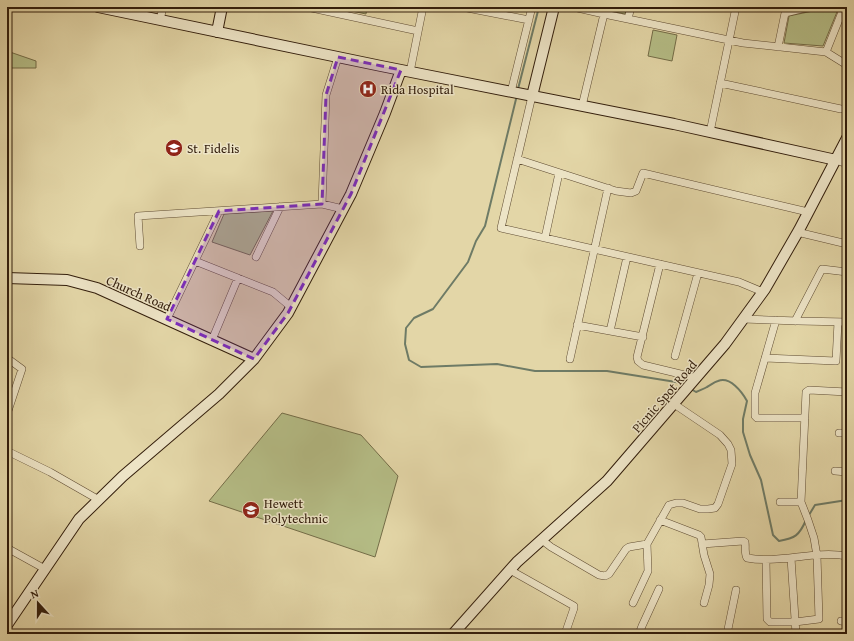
<svg xmlns="http://www.w3.org/2000/svg" width="854" height="641" viewBox="0 0 854 641" font-family="'Gentium Book Plus',serif">
  <style>
    .green { fill: #b5bd86; stroke: #746d48 }
    .lines { fill: none; stroke-linecap: round; stroke-linejoin: round }
    .stream { stroke: #6e7b66; stroke-width: 2 }
    .street-casing { stroke: #5e4b32; stroke-width: 8 }
    .secondary-casing { stroke: #321d0b; stroke-width: 12 }
    .street { stroke: #ede4c6; stroke-width: 7 }
    .secondary { stroke: #ede4c6; stroke-width: 10 }
    .marked { fill: #7b2cbf; fill-opacity: 0.2; stroke: #7b2cbf; stroke-width: 3; stroke-dasharray: 8 5; stroke-linejoin: round }
    .labels { text-anchor: middle; stroke-width: 3; stroke-linejoin: round; paint-order: stroke }
    .poi-label { font-size: 13px; fill: #321d0b; stroke: #ede4c6; text-anchor: start }
    .street-label { font-size: 13px; fill: #321d0b; stroke: #ede4c6 }
  </style>
  <rect width="100%" height="100%" fill="#e3d6a7"/>
  <filter id="stains"><feTurbulence type="fractalNoise" baseFrequency=".005" numOctaves="4"/><feColorMatrix values="0 0 0 0 .2 0 0 0 0 .09 0 0 0 0 .02 0 0 0 .5 -.17"/></filter>
  <radialGradient id="worn" r=".72"><stop offset=".6" stop-color="#630" stop-opacity="0"/><stop offset="1" stop-color="#630" stop-opacity=".3"/></radialGradient>
  <path class="green" d="M348,7H367L366,14L347,10Z
    M611,7H627L625,14L610,11Z
    M832,7H839L823,46L784,43L789,16Z
    M653,30L677,35L672,61L648,56Z
    M7,51L36,61V68H7Z
    M273,211L250,255L212,242L224,214Z
    M282,413L361,435L398,476L375,557L209,501Z"/>
  <g class="lines">
    <path class="stream" d="M518,89L539,7
      M517,95L485,226L476,241L468,262L433,309L414,318L406,328L405,344L409,360L421,367L497,364L535,371H607L676,382L686,385
      M691,389L696,392C700,390 704,389 707,387C711,385 714,382 718,381C730,376 742,392 747,401L743,419V432L750,455L761,480L773,535L779,541C795,538 799,536 806,520
      M809,515L815,505L847,500"/>
    <defs>
      <path id="street" d="M307,7L418,31
        M462,7L529,20
        M573,7L604,14L743,43L826,52L847,65
        M628,19L631,7
        M160,20L163,7
        M778,47L785,13L809,7
        M826,52L844,7
        M410,72L423,7
        M720,83L841,109
        M511,92L532,7
        M532,96L501,228L739,282L763,292
        M582,106L604,14
        M710,132L736,7
        M517,159L616,191L631,193L636,191L643,173L808,212
        M836,160L847,164
        M322,204L326,95L338,57
        M797,232L847,244
        M545,238L559,173
        M140,246L138,216L322,204L343,209
        M256,257L280,207
        M195,261L273,292L291,307
        M660,264L637,357L638,361L643,365L697,378
        M167,319L219,211
        M743,319L798,321L847,322
        M776,320L755,393V416L757,418H805
        M795,321L822,269L847,272
        M577,325L643,337
        M610,331L627,257
        M212,340L238,278
        M675,356L698,273
        M7,358L22,369L7,414
        M765,358L836,361L838,322
        M570,359L608,188
        M839,433H847
        M7,451L50,472L99,500
        M835,471L847,472
        M780,502H801
        M660,520L699,535L701,537L704,555L710,574L709,585L704,603
        M542,540L551,547L599,575L605,576L609,574L626,549L629,547L647,544
        M702,544L743,541L745,542C746,547 744,553 747,558C780,564 814,550 847,556
        M7,548L45,569
        M791,558L796,634
        M766,560L767,619L770,622H795L819,619L817,556L814,538L808,520L801,502L806,392L809,390L847,392
        M510,570L574,606V608L565,634
        M633,603L648,571L647,544L669,505L676,503H683L700,509H708L715,508L718,504L732,464L731,450L728,444L720,435L674,404
        M841,621L847,622
        M639,634L642,626L659,589
        M727,634L736,590"/>
      <path id="secondary" d="M98,7L381,66L674,124L836,160
        M217,32L222,7
        M532,96L554,7
        M7,278L67,280L97,288L254,359
        M7,625L79,519L123,476L219,394L254,359L288,313L351,194L385,113L401,70
        M453,634L517,562L607,481L725,344L765,289L799,230L847,138"/>
    </defs>
    <use href="#street" class="street-casing"/>
    <use href="#secondary" class="secondary-casing"/>
    <use href="#street" class="street"/>
    <use href="#secondary" class="secondary"/>
  </g>
  <path class="marked" d="M338,57L401,70L351,194L288,313L254,359L167,319L219,211L322,204L326,95Z"/>
  <defs>
    <symbol id="hospital-disc" viewBox="-11 -11 22 22"><circle r="9.5" fill="#8f2418" stroke="#ede4c6"/><path d="M-5-5h3v3.5h4V-5h3V5h-3V1.5h-4V5h-3Z" fill="#fff"/></symbol>
    <symbol id="university-disc" viewBox="-11 -11 22 22"><circle r="9.5" fill="#8f2418" stroke="#ede4c6"/><path d="M0-5L7-2L0 1L-7-2ZM-4 1L0 2.5L4 1V4Q0 6-4 4Z" fill="#fff"/></symbol>
  </defs>
  <g fill-rule="evenodd">
    <use href="#hospital-disc" x="358" y="79" width="20" height="20"/>
    <use href="#university-disc" x="164" y="138" width="20" height="20"/>
    <use href="#university-disc" x="241" y="500" width="20" height="20"/>
  </g>
  <g class="labels">
    <g class="poi-label">
      <text x="381" y="94">Rida Hospital</text>
      <text x="187" y="153">St. Fidelis</text>
      <text x="264" y="508">Hewett<tspan x="264" dy="15">Polytechnic</tspan></text>
    </g>
    <g class="street-label">
      <text transform="translate(139 293) rotate(24)" y="5">Church Road</text>
      <text transform="translate(664 396) rotate(-49)" y="5">Picnic Spot Road</text>
    </g>
  </g>
  <rect width="854" height="641" fill="none" stroke="#e3d6a7" stroke-width="24"/>
  <rect x="8" y="8" width="838" height="625" fill="none" stroke="#321d0b" stroke-width="2"/>
  <rect x="12" y="12" width="830" height="617" fill="none" stroke="#321d0b"/>
  <g transform="translate(38 603) rotate(339)" stroke="#ede4c6" stroke-width="3" paint-order="stroke">
  <path d="M0-3L7 15L0 10L-7 15Z" fill="#321d0b"/>
  <text y="-6" font-size="11" font-weight="bold" text-anchor="middle" fill="#321d0b">N</text>
  </g>
  <rect width="100%" height="100%" filter="url(#stains)"/>
  <rect width="100%" height="100%" fill="url(#worn)"/>
</svg>
